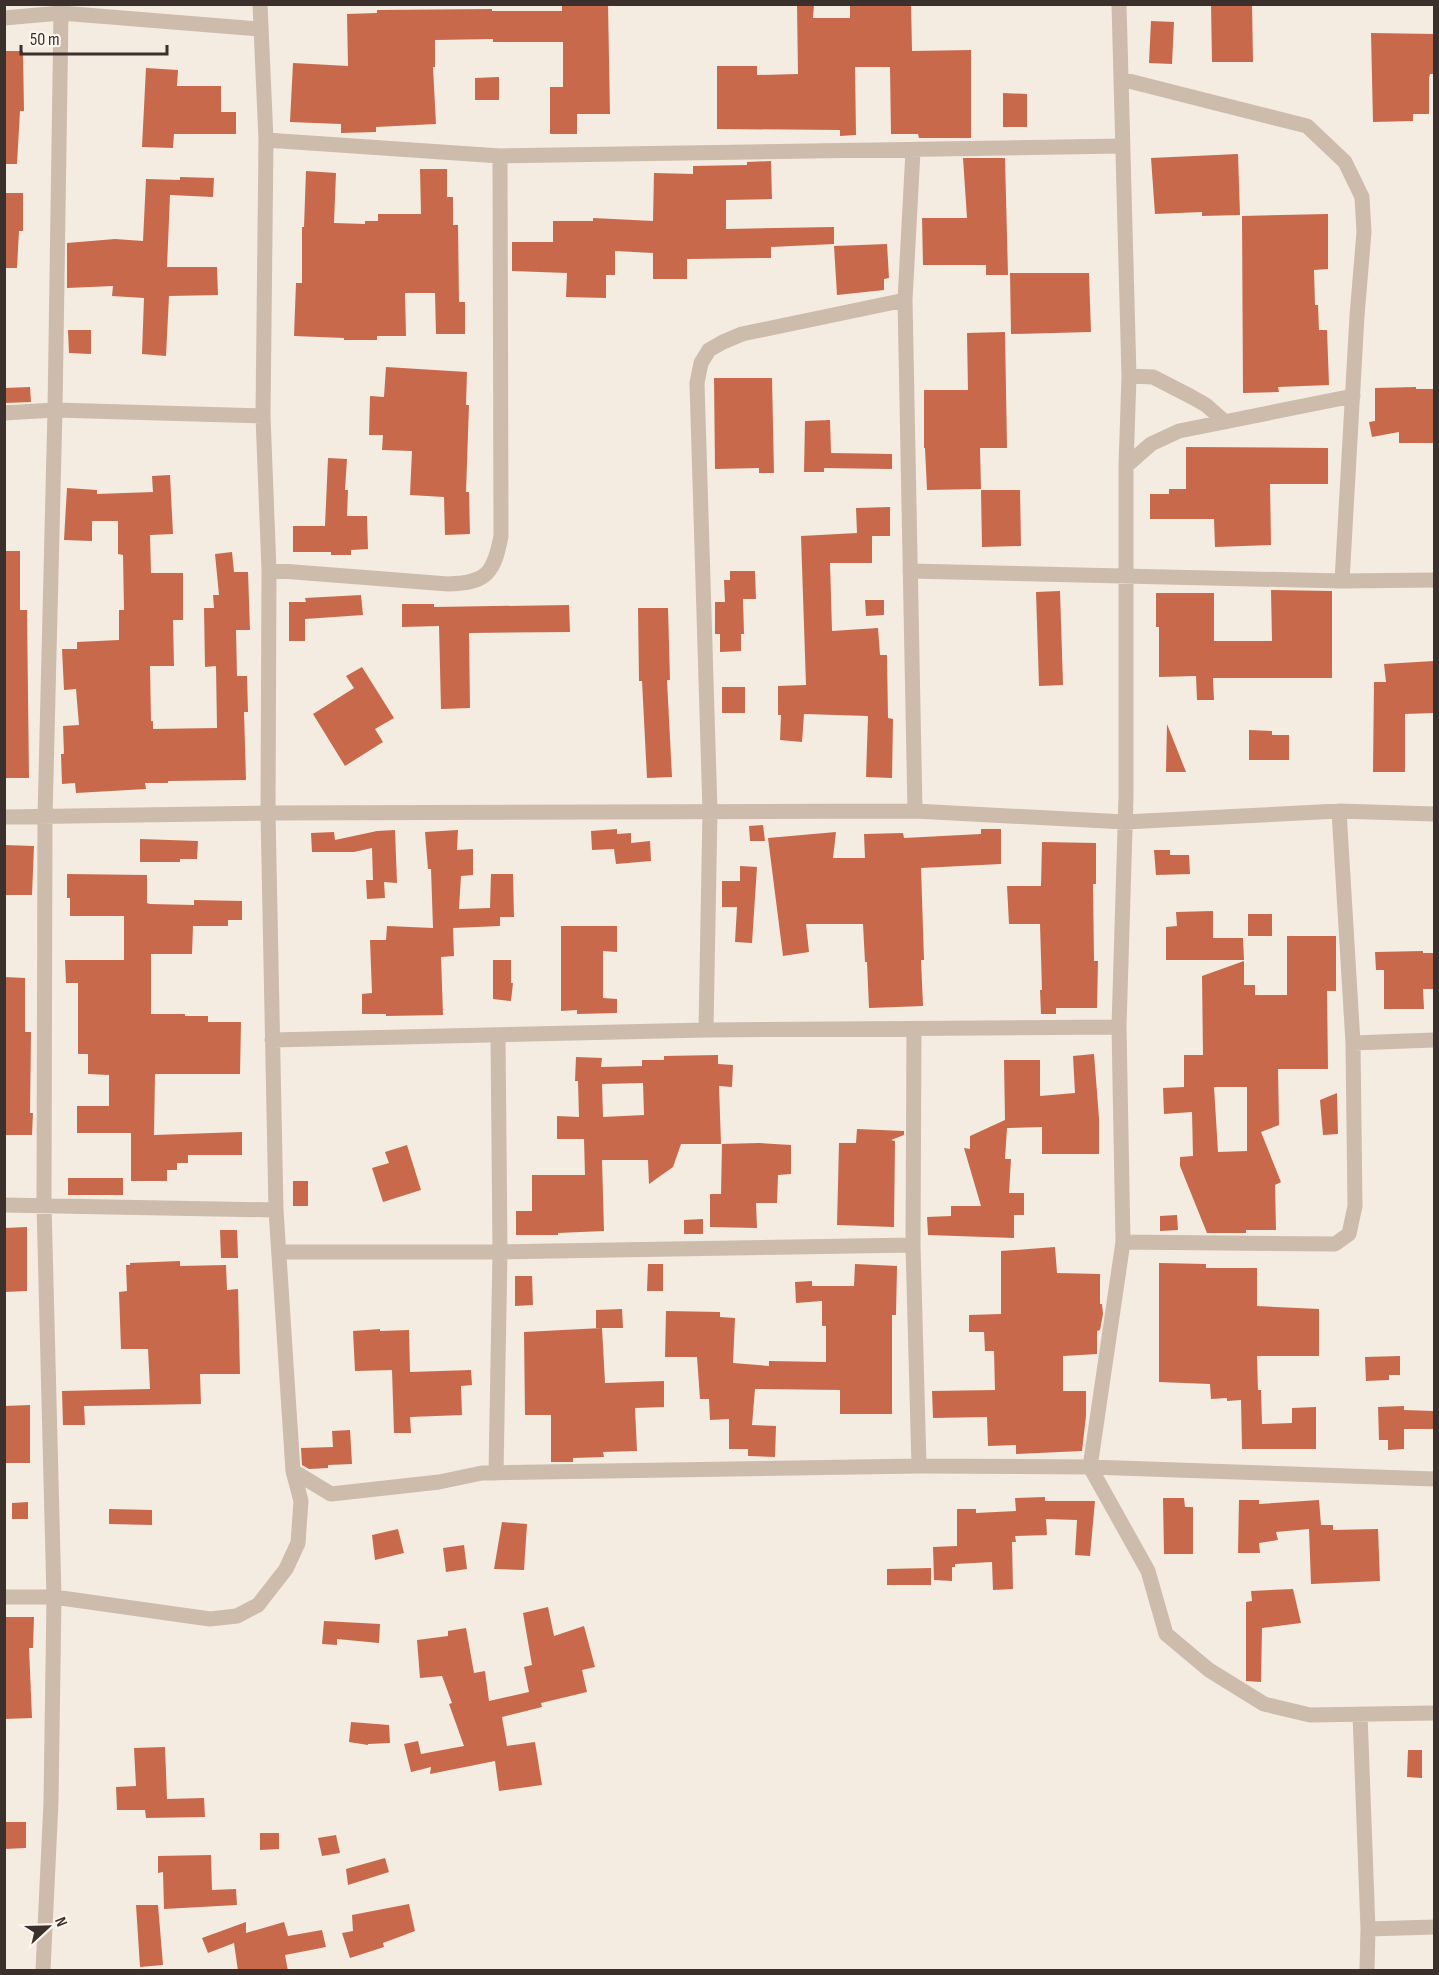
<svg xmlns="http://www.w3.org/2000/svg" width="1439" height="1975" viewBox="0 0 1439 1975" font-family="'Sofia Sans Condensed',sans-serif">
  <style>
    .building { fill: #c8694b; fill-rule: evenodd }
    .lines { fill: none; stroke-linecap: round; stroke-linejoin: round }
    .minor { stroke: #cdbbac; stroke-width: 15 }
  </style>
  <rect width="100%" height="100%" fill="#f4ebe1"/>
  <path class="building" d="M562,4H608L610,114H577V134H550V87H563V42H493V39L435,40V67H433L436,124L376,127V132L341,133V124L290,122L293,63L348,66L347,14L377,13V10L492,9V11H562Z
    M797,4H814L813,18H850V4H911L912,51L971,50V138H919L918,134H891L890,67H855L856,135L840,136V130L717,129V66H757V75L798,74Z
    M1211,4H1252L1253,62H1212Z
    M1151,21L1174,22L1172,64L1149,63Z
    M1371,33L1434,34V74H1430L1429,78V114H1413V121L1373,122Z
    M4,51H23L24,111H20L17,164H4Z
    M146,68L178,70L177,86H221V112H236V134H174L173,148L142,147Z
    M499,77V100H475V78Z
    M1003,93L1027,94V127H1003Z
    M1238,154L1240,215L1202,216V212L1155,214L1151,158Z
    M963,158H1005L1008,275H986V265H923L922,218H967Z
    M771,161L772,199L726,200V229L834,227V244L771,247V258L687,259V279H653V253L615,251V275H606V298L566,297L567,273L512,271V242H553V221H593V218L653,221L654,173L693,174V166L747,165V162Z
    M420,169H447V197H453V225H458L459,302H465V334H436L435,293H405L406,336H377V340H344V338L294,336L296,283H302V227H304L306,171L336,173L334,223L365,224V221H378V214H421Z
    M180,177L214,178L213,197L170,195L167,267H217L218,295L169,296L166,356L142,354L144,298L112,296L113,286L67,288V243L115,239L143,241L146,179L180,180Z
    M4,193H23V231H19L17,268H4Z
    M1328,214V269L1314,270L1315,305H1318L1319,330H1327L1329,385L1278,387L1279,392L1243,393L1242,216Z
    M887,244L889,278L884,279V290L837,295L834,246Z
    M1010,273H1089L1091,332L1011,334Z
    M68,330H91V354L69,353Z
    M1005,332L1007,448H980L981,489L927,490L925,448H924V390H968L967,333Z
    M386,367L467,372L466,405H469L466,492H469L470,534L445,535L444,497L410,495L412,451L382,450L383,435H369L370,396L384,397Z
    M714,378H772L774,473H759V468L715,469Z
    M30,387L31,402L4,403V388Z
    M1416,387V389H1434V443H1399V432L1372,437L1369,422L1375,421V388Z
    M830,420L831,453L892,454V469L824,468V472H804L805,421Z
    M1186,447L1328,448V484H1270L1271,545L1215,547L1214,519H1150V494H1169V489H1186Z
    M328,458L347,459L345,490H348L347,516H367L368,549L351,550V555H331V552H293V526H325Z
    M170,475L173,534L150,535L151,573H183V620H173L174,666H150L151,721H153V729L217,728L216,666L205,667L204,608H214L213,595H219L215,554L232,552L234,572H248L250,630H236L237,676H247L248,712H244L246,780L168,781V783H145L146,789L76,793L75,783L62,784L61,754H64L63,726L79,725L76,689L64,690L62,649H77V642L119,640V610H124L123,555L118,554V521H92V541L64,540L67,488L97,490V494L153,492L152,476Z
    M981,490H1020L1021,546L982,547Z
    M890,507V536H872V563H830L832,631L878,628L880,655H887L888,718L893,719L892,778L866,777L868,716L804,714L802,742L780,740L781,715H778V686L806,685L801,536L857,533L856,508Z
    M4,551H20V610H27L29,778H4Z
    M730,571H755L756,599H743L744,634H741V651L720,652V634H715V602H725L724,580H730Z
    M1271,590L1332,591V678H1213L1214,700H1197L1196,676L1159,677V627H1156V593H1214V641H1272Z
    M1060,591L1063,685L1039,686L1036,592Z
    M361,595L363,615L305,619V641H289V602H306L305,598Z
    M865,600H884V615L866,616Z
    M402,604H434V607L569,605L570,632L469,633L470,708L441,709L439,626L402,627Z
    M638,608H668L670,680H667L672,777L647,778L642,681H639Z
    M1434,661V713L1405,714V772H1373L1374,682H1386L1384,664Z
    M362,667L394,718L375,729L383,742L345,766L313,714L354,688L346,676Z
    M722,687H745V713H722Z
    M1167,724L1186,772H1166Z
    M1249,730L1272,731V735H1289V760H1249Z
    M763,825L765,841H750L749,826Z
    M617,829V834L631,833V843L650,841L651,861L616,864L614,849L592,850L591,831Z
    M981,829H1001V864L921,868L924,960H921L923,1006L869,1008L867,962H865L863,924H806L809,952L783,956L768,838L836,832L833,858H865L864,834L903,833L904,838L981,834Z
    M395,830L397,883L384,882L385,898L367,899L366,880H373L372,848L354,852H312L311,833L334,832L335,840L377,831Z
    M458,830L457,850L473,849V875L461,876L459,909L490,908L491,874H513L514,917H500V926L453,928L454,956L441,957L443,1015L386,1016V1014H362V994L372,993L370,940H386L387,926L433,928L431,869H428L425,832Z
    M140,839L198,841L197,859H180V862H140Z
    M1042,842L1096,843V884H1093L1094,961H1098L1097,1008H1056V1014H1041L1040,990H1042L1040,924H1009L1007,886H1041Z
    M4,845L34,846L32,895H4Z
    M1154,850H1170V855H1189L1190,874L1156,875Z
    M740,866L757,867L752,943L735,942L737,907H722V881H740Z
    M67,874L147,875V903L150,904L194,905V900L242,901V920H228V926H193L192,954H151V1014H185V1016H208V1022H241L240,1074H155L154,1135L242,1132V1155H188V1163H177V1170H167V1181H131V1133H77V1106H109V1075L88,1074V1054H78V983H66L65,960H124V916H70V898H67Z
    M1213,911V938H1243L1244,960H1166V927L1177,926L1176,912Z
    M1248,914H1272V936H1248Z
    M561,926H617V952L603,951V998L617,999V1013L577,1014V1010L561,1011Z
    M1287,936H1336V991H1327L1328,1069H1278L1279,1125L1261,1132L1281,1182L1275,1185L1276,1230H1246V1233H1207L1180,1166V1157L1193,1156L1192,1112L1164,1114L1163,1088L1184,1087V1055H1203L1202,976L1244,961V985H1255V995H1287ZM1214,1087H1247V1151L1218,1152Z
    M1423,951V953H1434V989H1423L1424,1009H1384V970H1376L1375,952Z
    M493,960H511V983H513L511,1001L493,999Z
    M4,977L25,978V1032H31L30,1113H33L32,1135H4Z
    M1094,1054L1099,1118V1154H1042V1127L1007,1128L1005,1159H1011L1009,1193H1024V1215H1014V1238L928,1235L927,1217L951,1216V1206H981L964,1148L970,1149V1136L1005,1120L1004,1060H1040V1096L1075,1093L1073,1056Z
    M718,1055V1064L733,1065L732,1087L719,1086L721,1144H681L673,1167L649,1184L648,1160H602L604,1231L558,1233V1235H516V1211H532V1175H585L584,1139H557V1116L579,1117L578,1081H575L576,1057L602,1058L601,1067L642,1066V1060H664V1056ZM643,1083L644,1115L603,1117L602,1084Z
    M1337,1093L1338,1134L1323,1135L1320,1100Z
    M857,1129L904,1131V1135L891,1140L895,1141L894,1227L837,1225L839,1143H856Z
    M759,1143L791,1145V1174L778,1175L777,1203H756L757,1228L710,1227V1194H721L722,1144Z
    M407,1145L421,1190L383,1202L372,1168L389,1163L385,1152Z
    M68,1178H123V1195H68Z
    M293,1181H308V1206H293Z
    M1177,1215L1178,1230L1160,1231V1216Z
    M703,1219V1234H684V1220Z
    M27,1227V1291L4,1292V1228Z
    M220,1230H237L238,1258H221Z
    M1055,1247L1057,1273L1100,1274V1304H1102L1103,1314L1100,1330L1097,1331V1354L1063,1356V1391H1086V1416L1082,1451L1016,1454V1445L988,1446L987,1417L933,1418L932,1391L995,1390L994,1351H985L984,1332H969V1315L1001,1314V1251Z
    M180,1261V1266L226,1265L227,1290L238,1289L240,1374H200L201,1404L84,1406L85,1425H63L62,1391L150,1389L148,1349H121L119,1292L127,1291L126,1265H130V1263Z
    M1159,1263L1206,1264V1268H1257V1306L1319,1309V1356H1257L1258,1390H1261L1262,1424L1292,1423V1408L1316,1407V1449H1242L1241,1400L1227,1401V1398L1211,1399L1210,1384L1159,1382Z
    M648,1264H663V1291H647Z
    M855,1264L897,1266L896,1315H892V1414H840V1390L755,1389L752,1425L776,1426L775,1457L748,1456V1449H729V1419L710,1420L709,1399H700L697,1357H665L666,1311L720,1312V1317L735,1318L733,1363L769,1366V1361L826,1362V1326H822V1301L796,1303L795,1282L812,1281V1286H854Z
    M515,1276H532L533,1305L515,1306Z
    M622,1309L623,1328H596V1310Z
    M602,1328L605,1383L664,1381V1407L635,1408L637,1451L603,1452L604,1457L573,1458V1462H551V1415H525L524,1332Z
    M380,1329V1331L409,1330L410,1372L471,1370L472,1385L461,1386L462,1415L410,1417L411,1433H394L392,1370L355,1371L353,1331Z
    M1400,1356V1375H1389V1380L1366,1381L1365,1357Z
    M30,1405V1463H4V1406Z
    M1404,1406V1410L1434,1411V1429H1404V1449L1388,1450V1440H1379L1378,1407Z
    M350,1430L352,1464L328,1465V1468L309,1469L302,1465L301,1448L333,1447L332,1431Z
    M1045,1497V1501H1095L1090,1556L1075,1555L1077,1520L1046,1519L1047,1535L1015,1536L1016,1542H1012L1013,1589L993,1590L992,1562L955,1564V1567H952V1581L934,1580L933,1547L957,1546V1509H976V1513L1016,1511L1015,1498Z
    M1163,1498H1184L1185,1507H1193V1554H1164Z
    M1239,1500H1259V1504L1319,1500L1321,1525H1333V1530L1378,1529L1380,1581L1311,1584L1309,1529L1276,1532L1278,1540L1259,1543L1260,1553H1238Z
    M28,1502V1519H12V1503Z
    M109,1509L152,1510V1525L109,1524Z
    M502,1522L527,1524L524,1570L494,1569Z
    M398,1529L404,1553L375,1560L372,1535Z
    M464,1545L467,1569L446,1572L443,1548Z
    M931,1568V1585H887V1569Z
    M1293,1589L1301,1623L1262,1628L1261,1682L1246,1681V1602L1252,1601L1251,1591Z
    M548,1607L554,1636L584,1626L595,1667L582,1670L587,1692L541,1703L542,1707L502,1717L507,1746L535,1742L542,1785L499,1791L495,1761L430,1774L431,1767L411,1772L404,1744L418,1741L421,1754L464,1746L449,1704L452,1703L442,1676L420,1678L417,1640L448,1636V1631L466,1628L474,1673L485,1671L489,1701L529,1692L524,1667L532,1665L523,1613Z
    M4,1617H34L33,1648H29L32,1718L4,1719Z
    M324,1621L380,1624L379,1643L337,1639V1645L322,1644Z
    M351,1722L389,1725L390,1743L368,1744V1745L349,1742Z
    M165,1747L167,1799L204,1798L205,1817L146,1818L145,1810H117L116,1787L136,1786L134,1748Z
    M1408,1750H1422V1778L1407,1777Z
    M4,1822H26V1848L4,1849Z
    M260,1833H279V1849L260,1850Z
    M336,1835L340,1853L322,1856L318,1838Z
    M211,1855L212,1890L236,1889L237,1905L164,1909L163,1872L158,1873V1856Z
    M385,1858L389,1872L348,1885L346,1869Z
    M409,1904L415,1931L383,1943L384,1947L350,1958L342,1933L353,1931L352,1915Z
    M136,1905H158L163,1965L140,1967Z
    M246,1922V1933L284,1922L288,1936L322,1930L326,1947L285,1955L288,1971H238L234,1943L208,1953L202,1938Z"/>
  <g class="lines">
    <path class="minor" d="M1119,4L1129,376L1126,466V797L1119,1027L1123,1242L1090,1467L1148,1571L1166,1634L1209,1670L1264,1704L1310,1715L1434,1713
      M4,18L61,13L260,29
      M1121,79L1307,126L1345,162L1362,197L1364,232L1357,316L1342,581
      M266,140L500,156L1122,146
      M913,151L905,300L915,811
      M1129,376L1153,377L1190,396L1206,405L1225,422
      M4,413L55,410L263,416
      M1126,466L1151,444L1179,431L1353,396
      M269,570L448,584C487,583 494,573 501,536L500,156
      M910,571L1342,581L1434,580
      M4,817L268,813L915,811L1125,822L1339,811L1434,814
      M914,1029L913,1245L919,1466
      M706,1030L710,811L697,383L701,363L709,350L723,342L742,334L905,300
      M272,1040L706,1030L1119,1027
      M1353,1043L1434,1040
      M4,1205L276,1210
      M1123,1242L1335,1244L1349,1234L1355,1206L1353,1043L1339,811
      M279,1252H500L913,1245
      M293,1471L331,1494L439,1482L482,1473L919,1466L1090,1467L1434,1479
      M496,1473L500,1252L498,1035
      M4,1597H54L210,1619L237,1616L258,1605L286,1569L298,1543L301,1501L293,1471L276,1210L268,813L269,570L263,416L266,140L260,4
      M1360,1714L1368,1929L1367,1970
      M1368,1929L1434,1927
      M43,1970L51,1802L54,1597L44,1204L45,817L55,410L61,13"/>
  </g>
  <rect width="1439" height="1975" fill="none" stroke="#3b302b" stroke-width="12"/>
  <g transform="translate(48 1927) rotate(68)" stroke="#fbf5ee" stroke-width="4.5" paint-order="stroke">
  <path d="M0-4.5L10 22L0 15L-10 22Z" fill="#3b302b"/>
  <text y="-9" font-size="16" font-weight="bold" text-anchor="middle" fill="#3b302b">N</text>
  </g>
  <path d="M21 45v9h146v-9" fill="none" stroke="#3b302b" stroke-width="3"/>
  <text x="30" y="45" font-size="18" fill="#3b302b" stroke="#fbf5ee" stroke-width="4.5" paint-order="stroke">50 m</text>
</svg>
